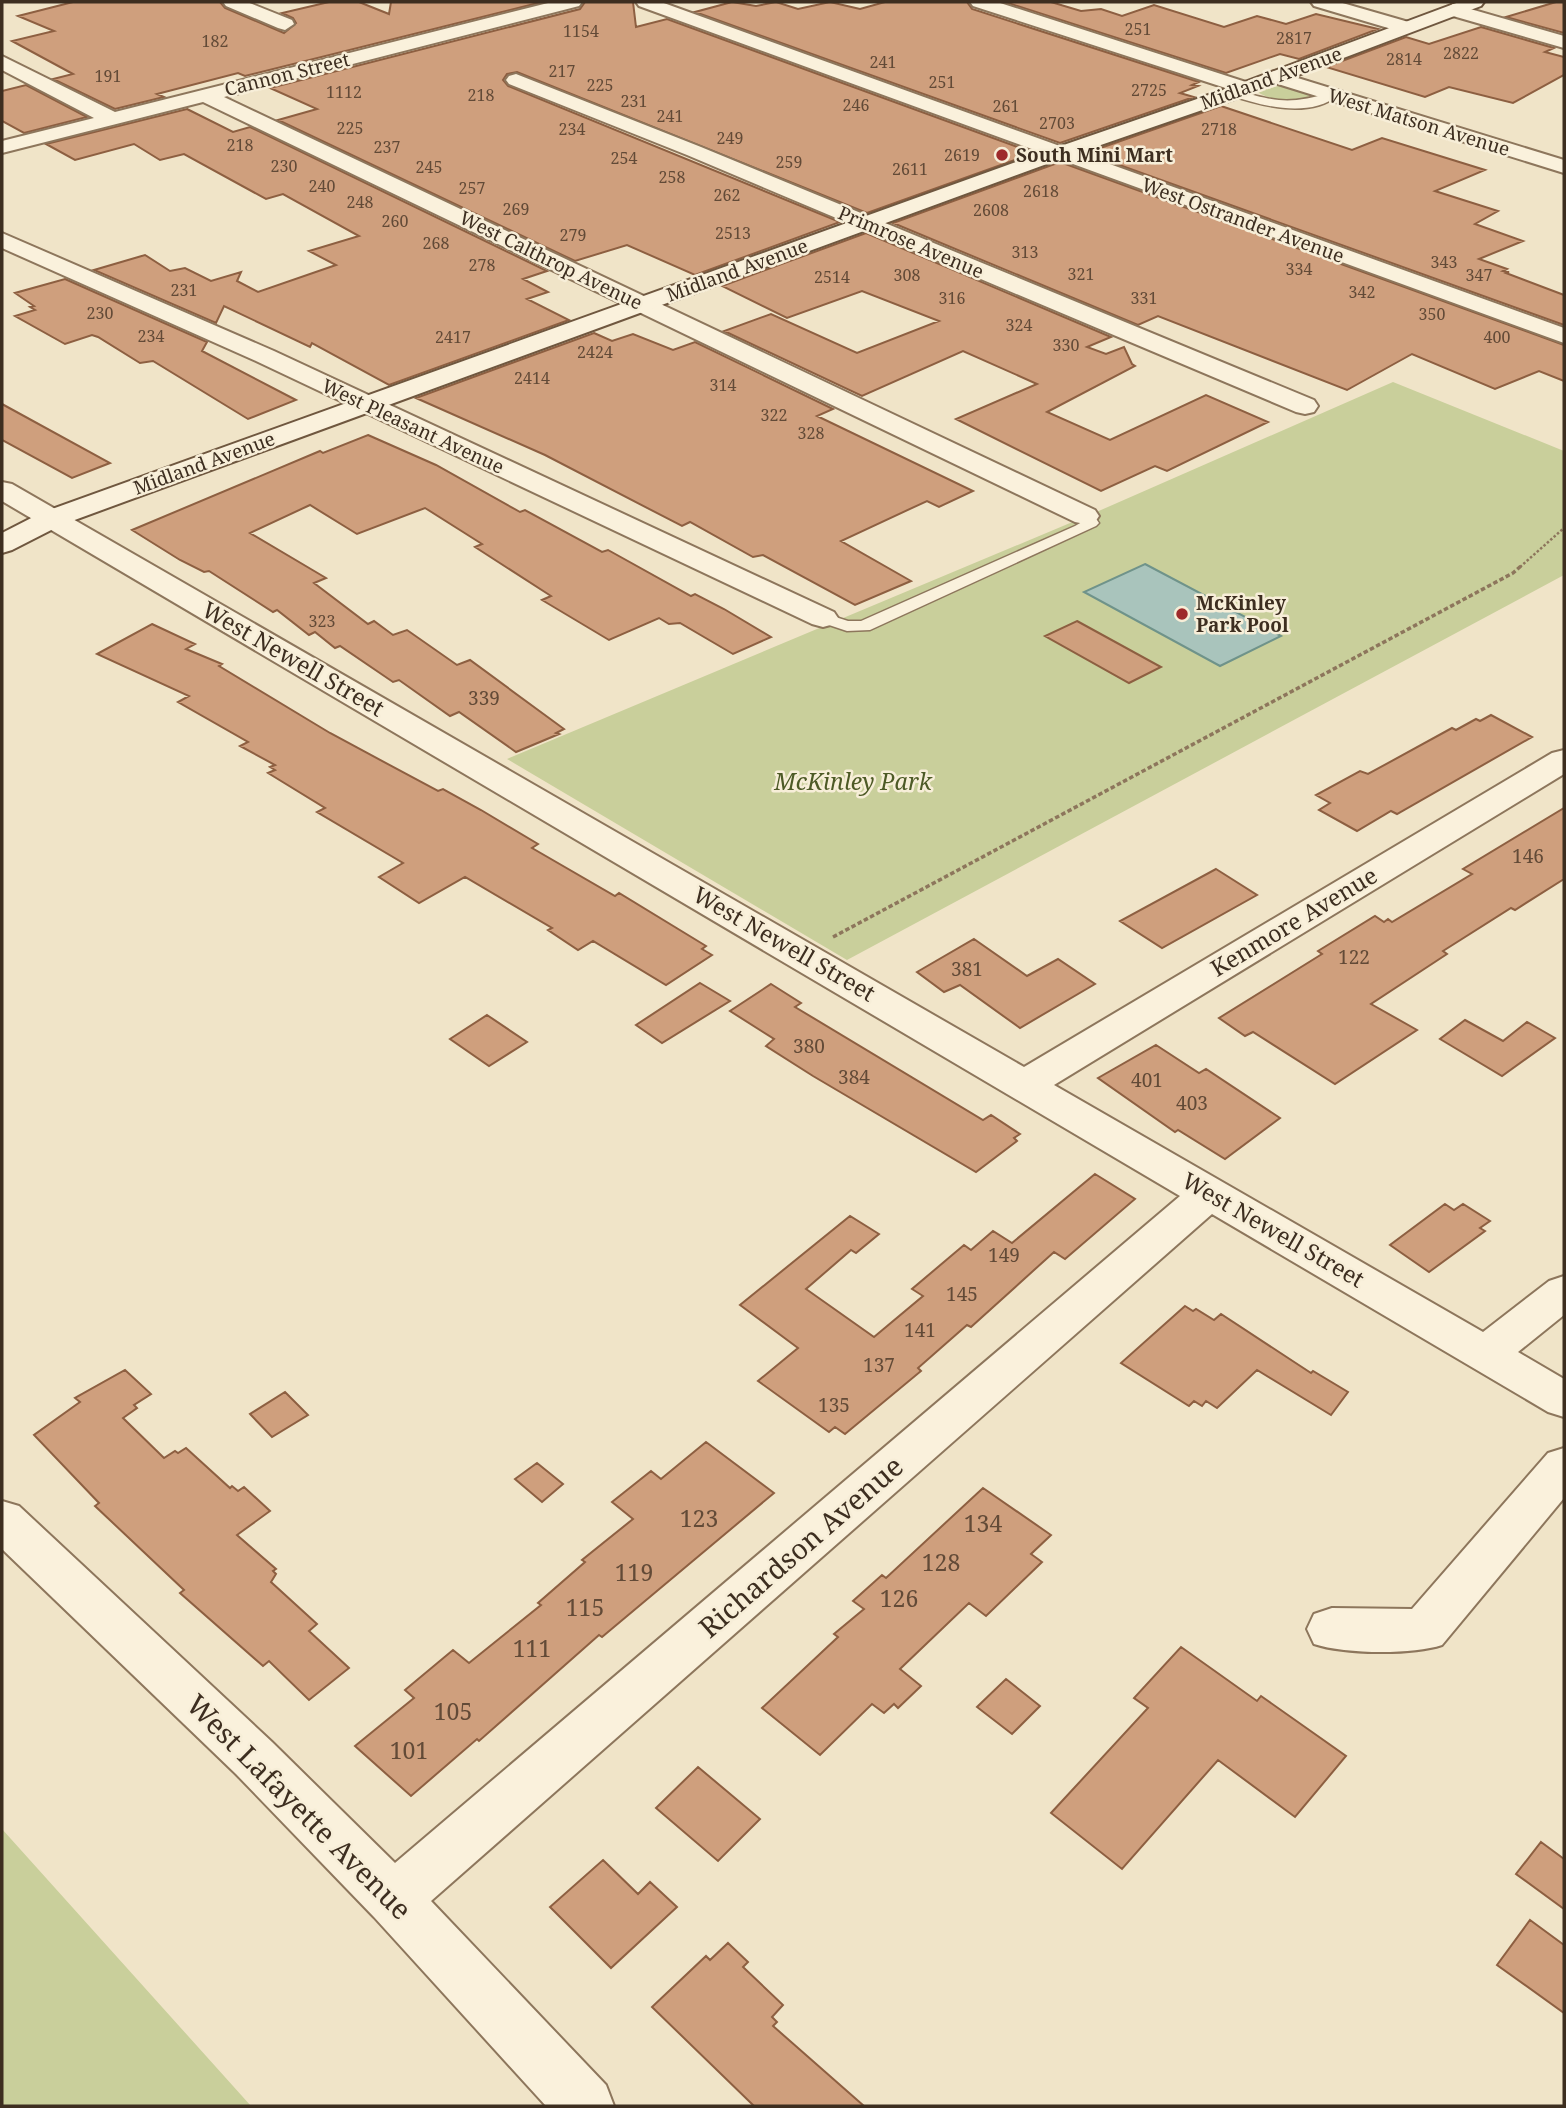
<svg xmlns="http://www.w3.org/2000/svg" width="1566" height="2108" viewBox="0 0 1566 2108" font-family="'Noto Serif',serif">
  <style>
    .green { fill: #c9cf9b }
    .water { fill: #a9c4bc; stroke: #6f938a; stroke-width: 2 }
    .building { fill: #cf9f7d; stroke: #8d5f41; stroke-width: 2 }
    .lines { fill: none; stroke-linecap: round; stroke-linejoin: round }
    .lane-casing { stroke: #8d765c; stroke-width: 3 }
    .street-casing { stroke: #8d765c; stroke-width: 4 }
    .secondary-casing { stroke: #6f573f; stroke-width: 4 }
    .path-far1 { stroke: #8d765c; stroke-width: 2.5; stroke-dasharray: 2.5 2; stroke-linecap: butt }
    .path { stroke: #8d765c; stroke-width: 3.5; stroke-dasharray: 4.5 2.5; stroke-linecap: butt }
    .lane { fill: #faf1dc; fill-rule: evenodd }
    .street { fill: #faf1dc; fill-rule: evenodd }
    .secondary { fill: #faf1dc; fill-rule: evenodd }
    .poi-dot { fill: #9e2a2b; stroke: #f7eed8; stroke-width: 2.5 }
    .labels { text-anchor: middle; stroke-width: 5; stroke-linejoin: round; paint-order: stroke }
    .far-number-label { font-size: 16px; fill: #624a37 }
    .far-street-label { font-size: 19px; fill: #3d2e20; stroke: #f7eed8 }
    .far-poi-label { font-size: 19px; font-weight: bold; fill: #3d2e20; stroke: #f7eed8; text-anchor: start }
    .number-label { font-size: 19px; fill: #624a37 }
    .street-label { font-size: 23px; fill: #3d2e20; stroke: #f7eed8 }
    .park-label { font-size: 23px; font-style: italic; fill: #4d5a26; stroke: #f7eed8 }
    .near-number-label { font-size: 23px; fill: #624a37 }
    .near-street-label { font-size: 28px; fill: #3d2e20; stroke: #f7eed8 }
  </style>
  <rect width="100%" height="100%" fill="#f0e4c8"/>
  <path class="green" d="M1281,85L1308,93L1309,96C1294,106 1272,100 1257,92Z
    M1393,382L1564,451V575L847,960L507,759L1101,510Z
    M2,1829L251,2106H2Z"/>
  <path class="water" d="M1145,564L1281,636L1220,666L1084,592Z"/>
  <path class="building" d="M73,2H220L225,8L284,33L296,23L293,18L282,13L329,2H359L389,14L391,2H542L245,76L238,73L157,94L164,97L115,109L53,79L73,74L12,41L54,31L18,16Z
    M585,2H633L636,27L667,19L1034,153L867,213L517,72L507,74L503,80L508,86L840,222L695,275L627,245L575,261L278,120L317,109L270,88L580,9Z
    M732,2L756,6L776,2L798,9L830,2L860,9L885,2H967L972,9L1199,82L1192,85L1198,86L1180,93L1194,97L1060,143L695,12Z
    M1005,2H1051L1081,11L1101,9L1122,16L1154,5L1224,27L1257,16L1286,24L1316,14L1378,29L1299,59L1280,54L1226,73Z
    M1556,2H1564V33L1506,17Z
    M1481,27L1554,48L1545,52L1564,57V75L1513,103L1449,87L1425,97L1326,67L1406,37L1429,44Z
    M26,85L87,117L24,133L2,121V91Z
    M1221,106L1352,150L1382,138L1485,170L1435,191L1498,211L1475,224L1523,241L1479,259L1507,269L1503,271L1509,272L1506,273L1564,295V325L1086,153Z
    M187,109L233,132L250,127L547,271L523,279L548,292L527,299L569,320L389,385L312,343L310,347L224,306L216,323L94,270L145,255L170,271L185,268L211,281L241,272L237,281L258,292L336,265L309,251L359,236L283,194L266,199L184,154L160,160L134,144L75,160L46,144Z
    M1060,162L1564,345V381L1539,371L1495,389L1412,354L1347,390L1158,316L1138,325L893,223Z
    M866,233L1111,337L1087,347L1106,354L1124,347L1132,364L1135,366L1047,412L1110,440L1206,395L1268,422L1167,471L1155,466L1101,491L956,419L1037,384L963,351L862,396L724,331L771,314L857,353L939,321L862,291L787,318L722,286Z
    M65,279L207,342L202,351L296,400L248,419L153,361L140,363L98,337L92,335L65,344L15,316L35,310L30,307L34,306L15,293Z
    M594,333L612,341L633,334L673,350L695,342L833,409L817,416L973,491L939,507L927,501L841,541L911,581L855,605L763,555L753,557L690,522L682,526L545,455L416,398Z
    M2,404L110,463L72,478L2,440Z
    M368,435L436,465L520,512L525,510L602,552L608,550L691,596L695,594L724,609L771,637L733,654L680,623L669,624L659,618L609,640L542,600L551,596L475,547L482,544L425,508L357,534L310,505L250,533L326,578L314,583L368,624L374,621L393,635L407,630L457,665L470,660L564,729L556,733L559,734L516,752L459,712L450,716L399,680L393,682L340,646L335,648L315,632L309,635L277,610L273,612L209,571L204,572L180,560L132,530L320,451L323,453Z
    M1077,621L1161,667L1129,683L1045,636Z
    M152,624L195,644L186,649L222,664L219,666L330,733L438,791L443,789L481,810L538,844L532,848L615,896L619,893L706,946L702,949L712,955L666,985L593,941L578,950L548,930L552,928L465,877L419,903L379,877L403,863L317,812L325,808L268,773L275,770L270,767L275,765L240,746L248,742L178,702L189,696L97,654Z
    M1491,715L1532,737L1397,814L1391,811L1357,831L1319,810L1330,803L1316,795L1360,771L1368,774L1452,728L1456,730L1476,719L1480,721Z
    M1564,808V879L1515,910L1511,908L1443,951L1447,954L1371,1004L1417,1030L1335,1084L1253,1032L1245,1036L1219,1018L1322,954L1318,951L1375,916L1384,922L1388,919L1392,922L1472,874L1463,869Z
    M1216,869L1257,895L1162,948L1120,921Z
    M974,939L1027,976L1058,959L1095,984L1020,1028L960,985L944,992L917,972Z
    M700,983L730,1001L662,1043L636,1025Z
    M771,984L801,1003L795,1007L983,1120L991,1115L1020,1134L1014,1138L1017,1141L976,1172L813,1076L766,1046L774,1039L730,1011Z
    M487,1015L527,1042L489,1066L450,1039Z
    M1465,1020L1503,1041L1527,1022L1555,1038L1502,1076L1440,1039Z
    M1156,1045L1199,1073L1206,1069L1280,1118L1225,1159L1178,1130L1175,1132L1098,1078Z
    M1095,1174L1135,1199L1065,1259L1054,1252L971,1327L967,1325L918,1368L921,1371L845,1434L835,1427L829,1432L758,1381L798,1348L740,1305L850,1216L879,1234L856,1253L851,1250L806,1289L874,1337L923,1296L912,1289L964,1245L971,1250L993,1231L1012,1243Z
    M1445,1204L1454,1210L1463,1204L1490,1221L1480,1228L1485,1231L1429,1272L1390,1245Z
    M1185,1306L1193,1311L1196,1309L1214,1320L1221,1314L1311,1373L1313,1371L1348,1392L1331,1415L1257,1370L1217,1408L1206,1401L1202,1406L1194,1401L1189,1406L1121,1363Z
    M125,1370L151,1394L134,1405L137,1408L123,1418L164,1458L175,1451L178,1453L186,1448L230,1488L232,1486L238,1491L244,1487L270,1511L237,1535L276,1569L273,1571L276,1574L271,1582L317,1624L309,1631L349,1668L309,1700L269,1661L263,1666L180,1593L184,1590L95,1506L99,1503L34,1435L80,1402L75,1398Z
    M285,1392L308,1415L272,1437L250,1414Z
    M706,1442L774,1493L602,1637L599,1635L479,1741L477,1739L411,1796L355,1746L414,1698L405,1690L453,1650L469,1663L541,1605L538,1603L585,1562L582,1560L633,1519L612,1502L651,1471L661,1479Z
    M537,1463L563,1484L542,1502L515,1479Z
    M983,1488L1051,1535L1031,1554L1042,1562L986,1616L969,1603L900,1669L921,1686L898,1708L894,1704L884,1713L872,1704L820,1755L762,1708L838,1637L834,1634L864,1609L853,1601L882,1575L886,1578Z
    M1181,1647L1257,1701L1261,1696L1346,1756L1295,1817L1218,1760L1122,1869L1051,1813L1148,1708L1134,1698Z
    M1006,1679L1040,1706L1012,1734L977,1707Z
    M698,1767L760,1819L718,1861L656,1808Z
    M1541,1842L1564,1859V1909L1516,1874Z
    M603,1860L638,1894L650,1882L677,1907L611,1968L550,1907Z
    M1530,1920L1564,1945V2013L1497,1965Z
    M728,1943L748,1962L743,1967L783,2005L772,2017L777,2022L773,2026L864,2106H754L652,2007L706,1956L710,1960Z"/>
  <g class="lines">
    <defs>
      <path id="lane" d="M1233,90C1281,102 1286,105 1334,92L1339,95C1308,119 1263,106 1229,95V91Z
        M1085,511C1092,513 1095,517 1099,523L1096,526L870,630L847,631L817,621L815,618L823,613L848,621H861L1075,526L1082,522L1077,516L1080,513Z"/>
      <path id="street" d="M223,2H247L292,20L294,24L285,30L278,28L226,6Z
        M552,2H582L579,6L224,97L1095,510L1099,516L1095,522L1085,524L1075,522L203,102L2,153V141L94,118L2,70V56L115,112Z
        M636,2H661L1564,328V343L639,6Z
        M970,2H997L1252,84L1255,88L1252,92H1238L973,6Z
        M1311,2H1339L1412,23L1414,27L1405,33L1314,6Z
        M1453,4L1564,36V48L1446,14L1444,10Z
        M1275,71L1564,160V173L1268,81L1265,77L1268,73Z
        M516,74L701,147L1314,400L1318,406L1314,412L1305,414L1296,412L687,155L509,84L506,80L509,76Z
        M2,233L274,351L834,612L838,618L834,624L823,627L812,624L256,361L2,248Z
        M2,482L12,484L1024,1067L1552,753L1564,750V774L1054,1085L1483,1332L1549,1281L1564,1276V1315L1518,1352L1564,1379V1417L1548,1412L1212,1214L431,1901L606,2085L614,2106H546L374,1917L236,1774L2,1549V1501L19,1506L272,1742L395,1863L1180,1196L2,501Z
        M1564,1448V1498L1442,1645C1412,1655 1344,1654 1314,1644L1307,1629L1314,1614L1332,1608L1412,1609L1548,1453Z"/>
      <path id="secondary" d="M1459,2H1484L1481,6L1240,97L1066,157L61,525L12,550L2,553V533L41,513L1052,149L1226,89Z"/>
    </defs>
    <use href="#lane" class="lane-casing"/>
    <use href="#street" class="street-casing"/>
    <use href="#secondary" class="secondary-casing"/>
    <path class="path-far1" d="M1520,567L1564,528"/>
    <path class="path" d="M833,937L1513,573L1522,565"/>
    <use href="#lane" class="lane"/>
    <use href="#street" class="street"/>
    <use href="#secondary" class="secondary"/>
  </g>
  <g class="poi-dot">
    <circle cx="1002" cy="155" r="7"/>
    <circle cx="1182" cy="614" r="7"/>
  </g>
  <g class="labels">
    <g class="far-number-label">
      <text x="1138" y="35">251</text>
      <text x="581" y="37">1154</text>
      <text x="1294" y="44">2817</text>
      <text x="215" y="47">182</text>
      <text x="1461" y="59">2822</text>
      <text x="1404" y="65">2814</text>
      <text x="883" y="68">241</text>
      <text x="562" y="77">217</text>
      <text x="108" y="82">191</text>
      <text x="942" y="88">251</text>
      <text x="600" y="91">225</text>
      <text x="1149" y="96">2725</text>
      <text x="344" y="98">1112</text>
      <text x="481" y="101">218</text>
      <text x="634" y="107">231</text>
      <text x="856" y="111">246</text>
      <text x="1006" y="112">261</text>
      <text x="670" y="122">241</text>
      <text x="1057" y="129">2703</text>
      <text x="350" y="134">225</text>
      <text x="572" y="135">234</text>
      <text x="1219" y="135">2718</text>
      <text x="730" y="144">249</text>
      <text x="240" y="151">218</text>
      <text x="387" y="153">237</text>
      <text x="962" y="161">2619</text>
      <text x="624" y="164">254</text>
      <text x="789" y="168">259</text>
      <text x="284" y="172">230</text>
      <text x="429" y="173">245</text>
      <text x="910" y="175">2611</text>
      <text x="672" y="183">258</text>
      <text x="322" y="192">240</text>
      <text x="472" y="194">257</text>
      <text x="1041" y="197">2618</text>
      <text x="727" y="201">262</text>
      <text x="360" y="208">248</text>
      <text x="516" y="215">269</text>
      <text x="991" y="216">2608</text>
      <text x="395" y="227">260</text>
      <text x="733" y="239">2513</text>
      <text x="573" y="241">279</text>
      <text x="436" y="249">268</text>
      <text x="1025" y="258">313</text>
      <text x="1444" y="268">343</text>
      <text x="482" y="271">278</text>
      <text x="1299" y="275">334</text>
      <text x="1081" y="280">321</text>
      <text x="907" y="281">308</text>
      <text x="1479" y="281">347</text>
      <text x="832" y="283">2514</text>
      <text x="184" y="296">231</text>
      <text x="1362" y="298">342</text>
      <text x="952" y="304">316</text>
      <text x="1144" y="304">331</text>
      <text x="100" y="319">230</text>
      <text x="1432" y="320">350</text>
      <text x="1019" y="331">324</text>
      <text x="151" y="342">234</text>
      <text x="453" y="343">2417</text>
      <text x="1497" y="343">400</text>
      <text x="1066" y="351">330</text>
      <text x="595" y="358">2424</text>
      <text x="532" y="384">2414</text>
      <text x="723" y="391">314</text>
      <text x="774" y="421">322</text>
      <text x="811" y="439">328</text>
      <text x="322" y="627">323</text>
    </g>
    <g class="far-street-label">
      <text transform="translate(287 74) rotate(-14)" y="7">Cannon Street</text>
      <text transform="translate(1271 78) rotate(-20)" y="7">Midland Avenue</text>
      <text transform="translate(1419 122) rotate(17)" y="7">West Matson Avenue</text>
      <text transform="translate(1243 220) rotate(20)" y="7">West Ostrander Avenue</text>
      <text transform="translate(911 242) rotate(23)" y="7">Primrose Avenue</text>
      <text transform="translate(551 260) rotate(26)" y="7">West Calthrop Avenue</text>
      <text transform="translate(737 270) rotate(-20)" y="7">Midland Avenue</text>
      <text transform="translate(413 426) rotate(25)" y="7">West Pleasant Avenue</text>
      <text transform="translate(204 463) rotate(-20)" y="7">Midland Avenue</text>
    </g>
    <g class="far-poi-label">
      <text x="1016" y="162">South Mini Mart</text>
      <text x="1196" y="610">McKinley<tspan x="1196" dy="22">Park Pool</tspan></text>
    </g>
    <g class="number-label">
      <text x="484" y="705">339</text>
      <text x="1528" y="863">146</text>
      <text x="1354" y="964">122</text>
      <text x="967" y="976">381</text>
      <text x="809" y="1053">380</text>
      <text x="854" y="1084">384</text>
      <text x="1147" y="1087">401</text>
      <text x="1192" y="1110">403</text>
      <text x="1004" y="1262">149</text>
      <text x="962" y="1301">145</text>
      <text x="920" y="1337">141</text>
      <text x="879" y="1372">137</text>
      <text x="834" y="1412">135</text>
    </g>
    <g class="street-label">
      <text transform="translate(293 659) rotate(30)" y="8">West Newell Street</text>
      <text transform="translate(1294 922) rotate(-31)" y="8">Kenmore Avenue</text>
      <text transform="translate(784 944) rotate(30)" y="8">West Newell Street</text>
      <text transform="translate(1273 1230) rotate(30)" y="8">West Newell Street</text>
    </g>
    <g class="park-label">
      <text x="853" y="790">McKinley Park</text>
    </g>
    <g class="near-number-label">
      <text x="699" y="1527">123</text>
      <text x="983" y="1532">134</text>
      <text x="941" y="1571">128</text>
      <text x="634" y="1581">119</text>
      <text x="899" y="1607">126</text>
      <text x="585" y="1616">115</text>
      <text x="532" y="1657">111</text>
      <text x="453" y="1720">105</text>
      <text x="409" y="1759">101</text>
    </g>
    <g class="near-street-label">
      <text transform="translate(801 1547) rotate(-41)" y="10">Richardson Avenue</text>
      <text transform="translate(299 1807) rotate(45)" y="10">West Lafayette Avenue</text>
    </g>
  </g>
  <rect width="1566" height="2108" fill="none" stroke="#3d2e20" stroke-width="7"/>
</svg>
